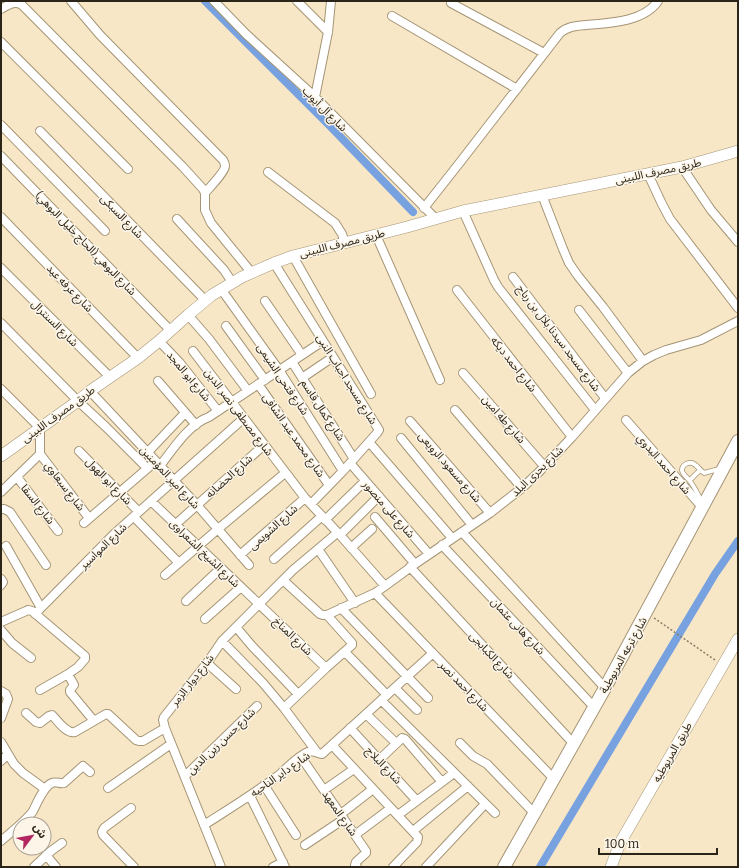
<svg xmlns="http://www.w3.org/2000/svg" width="739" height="868" viewBox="0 0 739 868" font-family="Bitter,'Noto Sans Arabic',serif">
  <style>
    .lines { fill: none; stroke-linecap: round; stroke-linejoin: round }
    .canal { stroke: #78a1df; stroke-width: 8 }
    .service-casing { stroke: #a49576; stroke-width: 5.5 }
    .minor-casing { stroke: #a49576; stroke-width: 10 }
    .tertiary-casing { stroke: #a49576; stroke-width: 12 }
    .secondary-casing { stroke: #a49576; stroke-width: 14 }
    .path { stroke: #887d67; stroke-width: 1.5; stroke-dasharray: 2 2; stroke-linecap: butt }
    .service { stroke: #fff; stroke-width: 4 }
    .minor { stroke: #fff; stroke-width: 8 }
    .tertiary { stroke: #fff; stroke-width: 11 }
    .secondary { stroke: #fff; stroke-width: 12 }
    .labels { text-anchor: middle; stroke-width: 3; stroke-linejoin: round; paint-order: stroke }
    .street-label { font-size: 11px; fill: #2b2418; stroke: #fcf5e8 }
  </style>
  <rect width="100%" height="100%" fill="#f8e7c6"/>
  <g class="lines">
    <path class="canal" d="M205,1L329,125L413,212
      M540,867L715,574L738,541"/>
    <defs>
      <path id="service" d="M690,480L700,470
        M702,502C698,495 695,487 689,480C687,477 682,474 682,470C682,465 688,462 692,463C696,464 700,470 704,473L719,469"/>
      <path id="minor" d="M71,1L100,35L223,160C224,162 225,163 225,166C225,172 209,188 205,193
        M214,1L246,34L315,97L435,218
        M297,1L328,32
        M451,3L544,53
        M1,9C8,5 15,0 22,5L183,167L203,189L205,193V210L211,223L251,272
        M392,16L517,89
        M1,42L128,169
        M315,97L328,32L331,1
        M1,125L105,231
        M40,131L205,300
        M1,156L171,331
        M682,167L711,210L738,242
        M268,172L335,223L342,234L345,243
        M648,174L662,204L670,219L738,308
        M542,195L563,249L569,263L578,276L603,307L643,361
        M424,208L461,161L560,33C568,26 577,26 586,25C609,23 644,22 658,1
        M463,211L494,280L498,287L595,410
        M1,217L138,358
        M177,219L224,270L232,282
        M376,235L440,380
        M293,256L371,394
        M274,263L379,430L377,433L343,471L311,504
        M1,268L110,377
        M513,277L605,398
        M221,289L279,370L343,471
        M457,290L572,437
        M265,301L302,355
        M579,310L628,373
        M188,315L209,339L248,391
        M1,323L78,401L106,427L147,468
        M226,326L265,380
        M159,341L180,363L218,411
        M193,351L305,498L340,535L385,586
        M292,362L354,459
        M463,373L544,466
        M302,378L333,357
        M158,381L196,425
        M258,384L329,485
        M1,389L40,428V454L1,492
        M90,391L197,505L249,565
        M455,410L522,488
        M626,420L702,507
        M410,421L490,513
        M401,438L472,525
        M369,442L452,538
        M79,451L139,512
        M148,452L185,413
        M40,454L89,518
        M350,463L429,554
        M160,466C173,449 189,424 209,417L323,341
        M17,477L58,531
        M151,501L326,668
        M1,509H4L10,512L46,565
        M134,517L179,563
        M375,517L415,564
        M325,520L365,481
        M84,523L156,461
        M176,524L264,445
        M462,532L605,688
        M340,535L379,496
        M442,545L594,707
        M6,546L41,608
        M351,548L372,529
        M318,549L355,603
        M240,555L305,498
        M274,559L322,516
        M410,567L573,743
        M165,575L218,529L285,473
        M1,579L3,582L1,585
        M283,580L320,614L323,615H327L375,593L385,586L415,564L490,513L522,488L537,474L572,437L628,373L643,361L654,355L666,350L701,340L738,321
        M375,593L554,779
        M186,601L221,568
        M341,608L428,698
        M35,614L114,534L244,418
        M205,619L241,587
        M1,622L26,611L28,610L32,611L85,656V659L78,667L68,674L40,690
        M236,627L252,646L298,694
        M1,630L12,643L31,658
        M222,641L263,683L284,708L316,751
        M345,652L387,695
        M207,663L236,689
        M68,674L74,685L70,690V692L94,721
        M395,688L417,710
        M1,691L6,694L8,699L1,718
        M381,700L495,813
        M284,708L326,668L352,645V643L327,615
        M26,713L36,722L40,723L49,716L52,715C58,721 66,734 75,732L106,714H108L136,740L139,741H143L165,728
        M366,714L396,743
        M350,728L417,801
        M1,742L14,764L23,773L45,789
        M460,743L473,756L487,764L534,813
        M332,745L418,837L417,842L393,867
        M301,757L366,851V853L356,862L355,865L357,867
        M379,760L400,740L402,738L405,739L442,782
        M1,761L8,754
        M185,776L257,706
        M264,785L296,835
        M108,788L171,744
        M324,790L354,769
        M250,796L285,867
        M131,808L104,828L102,832L103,835L134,867
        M341,814L373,789
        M398,815L454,773
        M204,825C229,809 255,793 279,775C287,768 298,756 308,752C315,750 316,753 322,754L433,653
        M413,831L468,786
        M355,835L391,808
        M1,841C10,833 27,820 33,811C37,803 44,786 52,783C56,781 60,784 64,783L83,766L90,772
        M305,845L344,819
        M46,855L56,867
        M34,867L51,851L62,843
        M221,867L165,728L163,720L164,717L207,663L222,641L293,570L337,533
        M273,867L283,862
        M426,867L485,804"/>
      <path id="tertiary" d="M1,456L78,401L90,391L138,358L159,341L188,315L212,295L242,277L274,263L293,256L407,227L463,211L682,167L738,151
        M611,867L620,843L738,639"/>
      <path id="secondary" d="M504,867L605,688L738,441"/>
    </defs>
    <use href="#service" class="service-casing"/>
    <use href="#minor" class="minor-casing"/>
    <use href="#tertiary" class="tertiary-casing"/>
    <use href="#secondary" class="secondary-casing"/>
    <path class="path" d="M654,618L715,660"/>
    <use href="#service" class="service"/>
    <use href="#minor" class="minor"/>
    <use href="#tertiary" class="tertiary"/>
    <use href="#secondary" class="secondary"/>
  </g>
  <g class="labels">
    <g class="street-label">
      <text transform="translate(325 109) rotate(45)" y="4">شارع آل أيوب</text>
      <text transform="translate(658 171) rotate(-12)" y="4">طريق مصرف اللبينى</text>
      <text transform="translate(122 216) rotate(46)" y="4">شارع السبكى</text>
      <text transform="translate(86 243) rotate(46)" y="4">شارع البوهي (الحاج خليل البوهي)</text>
      <text transform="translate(342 243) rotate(-14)" y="4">طريق مصرف اللبينى</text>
      <text transform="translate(70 288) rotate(46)" y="4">شارع عرفه عيد</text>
      <text transform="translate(55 323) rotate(45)" y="4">شارع السنترال</text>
      <text transform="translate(559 338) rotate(53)" y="4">شارع مسجد سيدنا بلال بن رباح</text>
      <text transform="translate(514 364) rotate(52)" y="4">شارع احمد ديكه</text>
      <text transform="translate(189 376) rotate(50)" y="4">شارع ابو المجد</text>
      <text transform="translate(283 379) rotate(56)" y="4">شارع فتحى الشيمى</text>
      <text transform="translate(347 379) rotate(58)" y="4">شارع مسجد احباب النبى</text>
      <text transform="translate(323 410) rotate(57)" y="4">شارع كمال قاسم</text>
      <text transform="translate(239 412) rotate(53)" y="4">شارع مصطفى نصر الدين</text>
      <text transform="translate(58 414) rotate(-36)" y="4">طريق مصرف اللبينى</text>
      <text transform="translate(504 419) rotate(49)" y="4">شارع طه امين</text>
      <text transform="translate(294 435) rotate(55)" y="4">شارع محمد عبد الشافى</text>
      <text transform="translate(664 464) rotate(49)" y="4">شارع احمد البدوي</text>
      <text transform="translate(450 467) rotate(49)" y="4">شارع مسعود الرويعى</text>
      <text transform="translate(537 471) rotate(-44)" y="4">شارع بحرى البلد</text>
      <text transform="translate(229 476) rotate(-42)" y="4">شارع الحضانه</text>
      <text transform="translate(170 477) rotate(47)" y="4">شارع امير المؤمنين</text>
      <text transform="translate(109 481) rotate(46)" y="4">شارع ابو الهول</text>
      <text transform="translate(65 486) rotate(53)" y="4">شارع سبعاوي</text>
      <text transform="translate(38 504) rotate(52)" y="4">شارع السقا</text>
      <text transform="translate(389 509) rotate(49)" y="4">شارع على منصور</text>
      <text transform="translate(273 527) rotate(-42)" y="4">شارع الشويمى</text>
      <text transform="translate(103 546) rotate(-44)" y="4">شارع المواسير</text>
      <text transform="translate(205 553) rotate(44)" y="4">شارع الشيخ الشعراوى</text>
      <text transform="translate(518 626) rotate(47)" y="4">شارع هانى عثمان</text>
      <text transform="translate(293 636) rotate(44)" y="4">شارع المناخ</text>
      <text transform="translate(492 655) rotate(47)" y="4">شارع الكبابجى</text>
      <text transform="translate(623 655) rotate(-61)" y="4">شارع ترعه المريوطية</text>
      <text transform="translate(192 680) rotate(-52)" y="4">شارع دوار الزمر</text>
      <text transform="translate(464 686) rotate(46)" y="4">شارع احمد نصر</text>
      <text transform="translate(221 741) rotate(-44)" y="4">شارع حسن زين الدين</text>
      <text transform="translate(672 752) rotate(-60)" y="4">طريق المريوطيه</text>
      <text transform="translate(384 765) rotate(47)" y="4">شارع البلاح</text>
      <text transform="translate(280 774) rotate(-35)" y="4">شارع داير الناحيه</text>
      <text transform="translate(340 813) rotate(55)" y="4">شارع المعهد</text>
    </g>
  </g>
  <rect width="739" height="868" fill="none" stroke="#2b2418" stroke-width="4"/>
  <g transform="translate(32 836) rotate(58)"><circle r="19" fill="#fcf5e8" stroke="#a8a195"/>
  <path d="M0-3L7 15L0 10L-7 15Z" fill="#b32761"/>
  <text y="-6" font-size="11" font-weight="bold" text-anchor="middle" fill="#2b2418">ش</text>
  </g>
  <path d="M599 848v6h118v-6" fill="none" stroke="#2b2418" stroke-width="2"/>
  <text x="605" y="848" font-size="12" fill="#2b2418" stroke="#fcf5e8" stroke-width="3" paint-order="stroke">100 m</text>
</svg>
